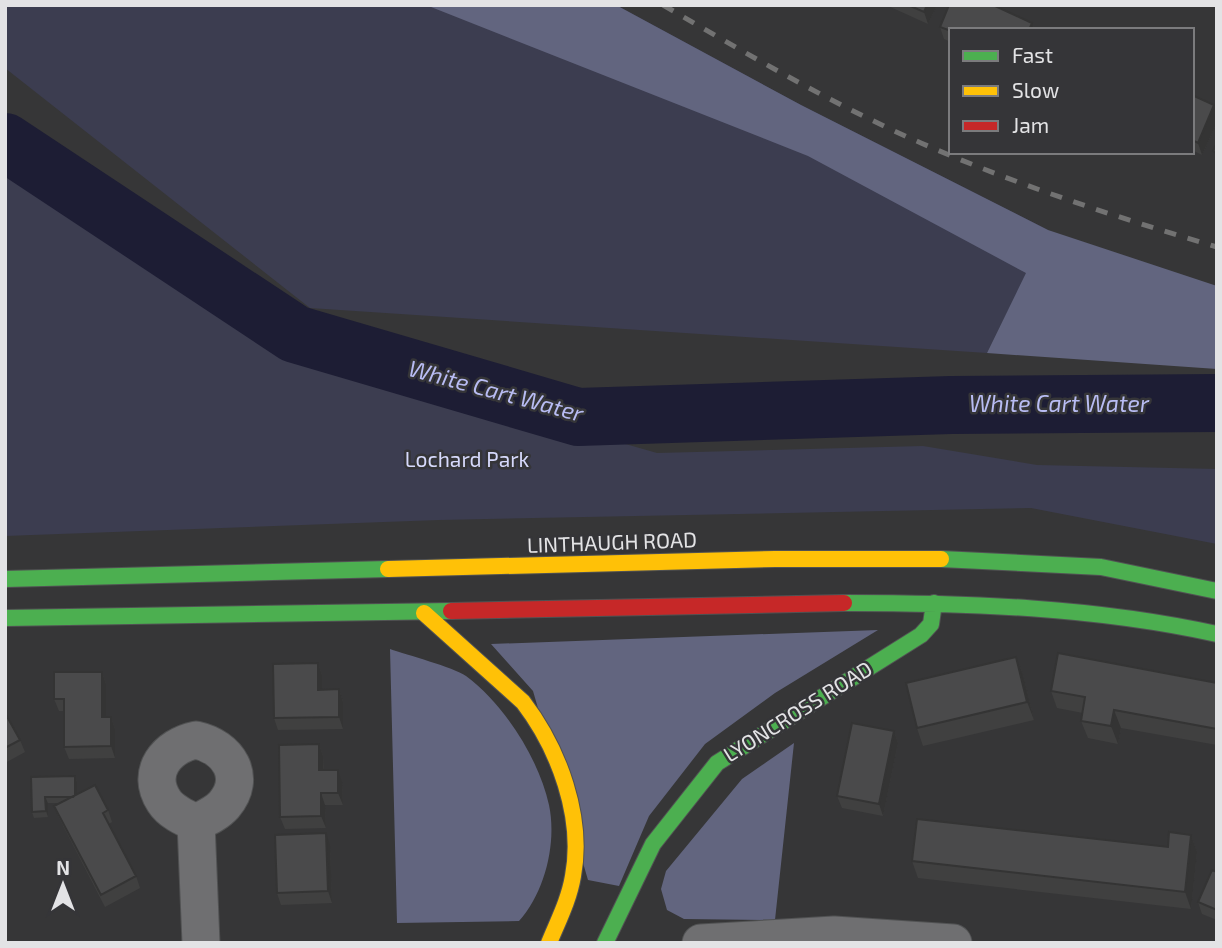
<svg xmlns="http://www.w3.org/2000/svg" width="1222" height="948" viewBox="0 0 1222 948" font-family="'Exo 2',sans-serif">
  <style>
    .green { fill: #3c3d50 }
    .forest { fill: #62657f }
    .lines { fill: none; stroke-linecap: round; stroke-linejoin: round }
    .river { stroke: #1d1d34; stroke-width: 58 }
    .street-casing { stroke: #515253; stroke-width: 39 }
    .fast-casing { stroke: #515253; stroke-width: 18 }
    .slow-casing { stroke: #515253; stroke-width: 18 }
    .jam-casing { stroke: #515253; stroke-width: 18 }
    .street { stroke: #6f6f71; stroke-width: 37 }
    .fast { stroke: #4caf50; stroke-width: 16 }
    .slow { stroke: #ffc107; stroke-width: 16 }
    .jam { stroke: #c62828; stroke-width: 16 }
    .rail { stroke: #727272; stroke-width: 5; stroke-dasharray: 12 12; stroke-linecap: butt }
    .wall { fill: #404040 }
    .shaded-wall { fill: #343434 }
    .building { fill: #4a4a4b; stroke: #343434; stroke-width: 2 }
    .labels { text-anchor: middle; stroke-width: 5; stroke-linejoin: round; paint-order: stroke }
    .park-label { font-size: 21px; fill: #d6d9fb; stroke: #353538 }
    .street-label { font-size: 21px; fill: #e3e3e5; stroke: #353538 }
    .water-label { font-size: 23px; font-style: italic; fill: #b8bcf3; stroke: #353538 }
  </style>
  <rect width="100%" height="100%" fill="#363637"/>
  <path class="green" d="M5,5H616L801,105L1048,230L987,353L310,308L5,68Z
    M5,154L300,351L657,453L923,446L1037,465L1217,469V544L1031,508L439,520L5,536Z"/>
  <path class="forest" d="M426,5H616L801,105L1048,230L1217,286V369L987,353L1026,273L808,156Z
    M878,630L775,693L705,744L649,816L619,886L588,880L533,691L491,644Z
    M390,649C407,655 453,667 466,676C504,704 539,759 549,805C557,843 545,892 519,921L397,923Z
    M794,743L775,920L684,919L667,910L661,889L666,871L742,779Z"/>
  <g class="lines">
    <path class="river" d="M5,142L295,334L578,417L951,405L1217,403"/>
    <defs>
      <path id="street" d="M196,740C228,747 248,777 224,805C217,813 206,818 196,823C185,818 171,812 164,801C145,772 167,746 196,740Z
        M196,823L201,943
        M701,943L834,935L953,943"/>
      <path id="fast" d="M941,559L1101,567L1217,591
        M5,579L388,569
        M844,603C970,603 1094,607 1217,634
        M5,618L451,611
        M605,943L653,844L717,763L921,635L931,624L934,603"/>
      <path id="slow" d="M388,569L775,559H941
        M424,613L523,702C559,749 584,817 573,876C569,900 558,921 549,943"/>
      <path id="jam" d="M451,611L844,603"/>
    </defs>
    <use href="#street" class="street-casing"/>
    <use href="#fast" class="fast-casing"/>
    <use href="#slow" class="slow-casing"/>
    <use href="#jam" class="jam-casing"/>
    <use href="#street" class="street"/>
    <use href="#fast" class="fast"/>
    <use href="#slow" class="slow"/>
    <use href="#jam" class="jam"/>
    <path class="rail" d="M663,5C747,54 832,104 921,143C1017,185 1116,217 1217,247"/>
  </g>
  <path class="wall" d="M886,5H937L928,24Z
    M1032,23L1035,30H951V42L944,39L940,27Z
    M1192,95L1214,105L1217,112V122L1202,155L1192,150Z
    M1016,657L1023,674L1034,720L923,746L917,728Z
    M318,663L322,675V690L339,689L343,702V729L278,730L274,718Z
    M102,672L106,684V717H111L115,729V758L69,759L64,747V711H59L54,699Z
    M1217,683V745L1121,728L1118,744L1088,738L1081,721L1083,713L1057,708L1051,691Z
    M5,713L20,740L25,752L5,763Z
    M894,731L898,743L883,816L842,808L837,796Z
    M319,744L323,756L324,770L342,782L343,805H325L326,828L285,829L280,817Z
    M75,776L77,782V794L108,810L112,822L109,824L136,876L140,888L105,907L59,818L54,806L60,803H48V817L34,818L32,812L31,777Z
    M1191,835L1197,852L1191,909L918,878L912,861L1168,847Z
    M330,845L332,903L281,905L277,893Z
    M1217,872V920L1202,914L1198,902Z"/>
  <path class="shaded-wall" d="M927,5H937L928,24L924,12Z
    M1032,23L1035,30H1029Z
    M1214,105L1217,112V122L1202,155L1198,143Z
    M1016,657L1023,674L1034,720L1027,702Z
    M318,663L322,675V702L318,690Z
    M102,672L106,684V729L102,717Z
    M339,689L343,702V729L339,717Z
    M1114,710L1121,728L1118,744L1111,726Z
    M111,717L115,729V758L111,746Z
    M894,731L898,743L883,816L879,804Z
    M319,744L323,756L324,783L319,770Z
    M338,770L342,782L343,805L338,793Z
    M75,776L77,782V803L75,797Z
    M321,793L325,805L326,828L321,816Z
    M45,797L48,803V817L46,811Z
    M326,833L330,845L332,903L328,891Z
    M1191,835L1197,852L1191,909L1185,892Z"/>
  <path class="building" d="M908,5H927L924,12Z
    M949,5H993L1032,23L1029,30H951V31L940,27Z
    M1192,95L1214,105L1198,143L1192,140Z
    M1217,143V153L1213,151Z
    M1058,653L1217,683V729L1114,710L1111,726L1081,721L1085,697L1051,691Z
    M1016,657L1027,702L917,728L906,683Z
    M318,663V690L339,689V717L274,718L273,664Z
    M54,672H102V717H111V746L64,747V699H54Z
    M5,713L20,740L5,748Z
    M852,723L894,731L879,804L837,796Z
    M319,744V770H338V793H321V816L280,817L279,745Z
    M75,776V795L73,797H45L46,811L32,812L31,777Z
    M95,785L108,810L103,813L136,876L101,895L54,806Z
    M917,819L1168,847L1169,832L1191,835L1185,892L912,861Z
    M326,833L328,891L277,893L275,835Z
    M1212,870L1217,872V910L1198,902Z"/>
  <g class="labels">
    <g class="park-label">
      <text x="467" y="467">Lochard Park</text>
    </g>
    <g class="street-label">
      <text transform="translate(612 543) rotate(-2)" y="7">LINTHAUGH ROAD</text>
      <text transform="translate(798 712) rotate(-32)" y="7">LYONCROSS ROAD</text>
    </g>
    <g class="water-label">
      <text transform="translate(496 391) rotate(15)" y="8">White Cart Water</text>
      <text x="1059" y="412">White Cart Water</text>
    </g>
  </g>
  <rect width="1222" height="948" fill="none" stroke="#e3e3e5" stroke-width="14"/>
  <rect x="949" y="28" width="245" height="126" fill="#353538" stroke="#7b7b7d" stroke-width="2"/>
  <rect x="963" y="51" width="35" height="10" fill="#4caf50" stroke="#7b7b7d" stroke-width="2"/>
  <text x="1012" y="63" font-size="21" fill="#e3e3e5">Fast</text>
  <rect x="963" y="86" width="35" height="10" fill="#ffc107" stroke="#7b7b7d" stroke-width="2"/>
  <text x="1012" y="98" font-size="21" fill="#e3e3e5">Slow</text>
  <rect x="963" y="121" width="35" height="10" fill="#c62828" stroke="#7b7b7d" stroke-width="2"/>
  <text x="1012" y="133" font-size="21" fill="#e3e3e5">Jam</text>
  <g transform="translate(63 885)" stroke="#353538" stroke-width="5" paint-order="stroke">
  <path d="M0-5L12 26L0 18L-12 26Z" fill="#e3e3e5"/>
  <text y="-10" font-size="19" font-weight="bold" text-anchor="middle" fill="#e3e3e5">N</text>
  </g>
</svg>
